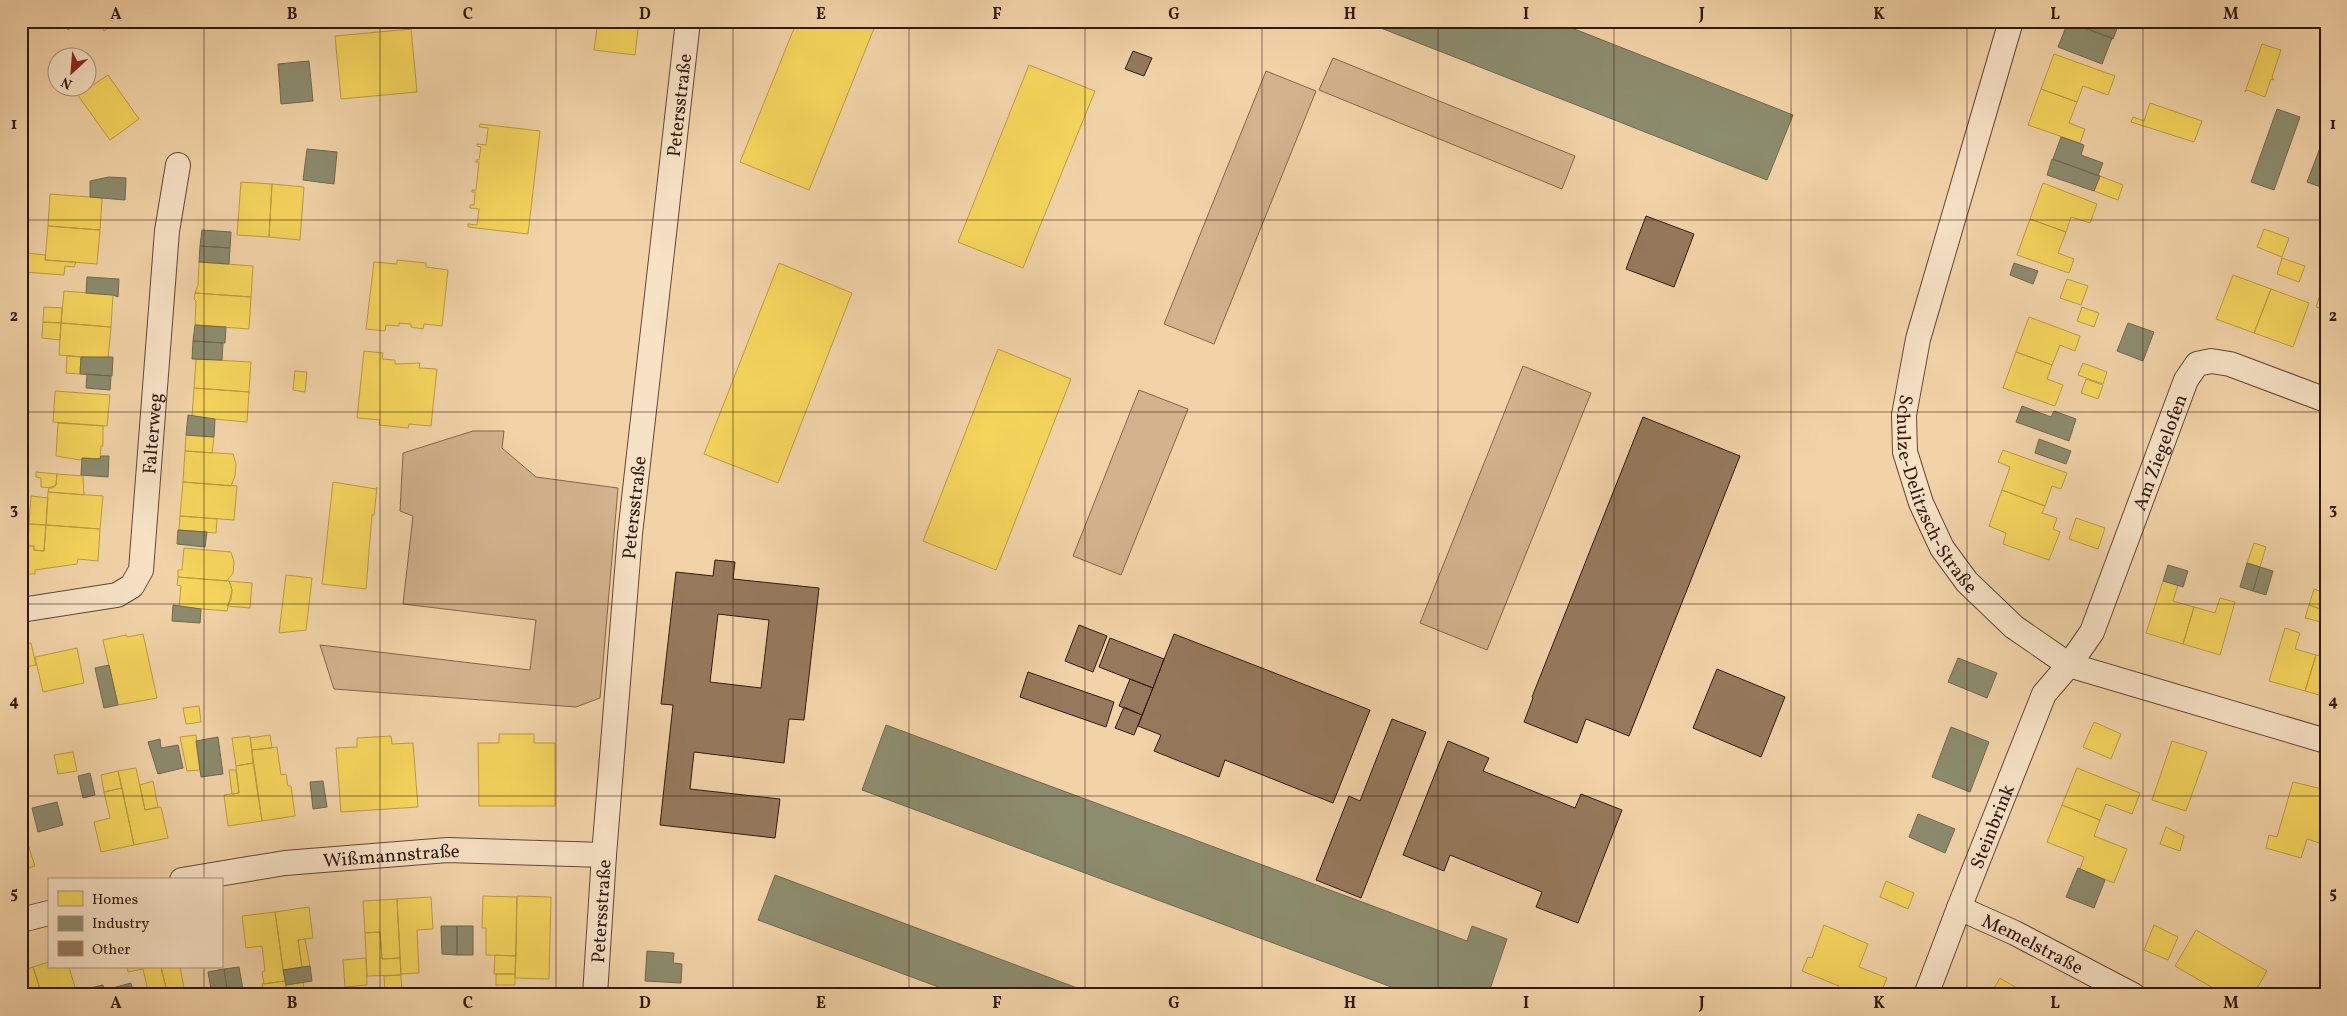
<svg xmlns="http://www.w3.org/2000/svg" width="2347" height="1016" viewBox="0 0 2347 1016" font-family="Vollkorn,serif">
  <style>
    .green { fill: #d2b38d; stroke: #82664c }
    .homes { fill: #f6d55c; stroke: #bc9c44 }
    .industry { fill: #8c8c6e; stroke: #716951 }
    .building { fill: #96795d; stroke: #33180c; fill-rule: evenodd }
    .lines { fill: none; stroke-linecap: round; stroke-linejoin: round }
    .minor-casing { stroke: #634733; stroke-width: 26 }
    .minor { stroke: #f7e2c6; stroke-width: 24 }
    .grid { fill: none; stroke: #33180c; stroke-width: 1; stroke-opacity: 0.55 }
    .labels { text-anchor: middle; stroke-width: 5; stroke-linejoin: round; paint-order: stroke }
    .street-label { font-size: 19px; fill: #33180c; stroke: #f7e2c6 }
    .neatline { fill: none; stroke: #33180c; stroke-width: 2 }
    .grid-label { font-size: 16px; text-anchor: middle; font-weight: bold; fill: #33180c }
  </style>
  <rect width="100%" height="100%" fill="#f2d3a8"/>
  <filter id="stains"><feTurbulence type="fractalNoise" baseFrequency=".004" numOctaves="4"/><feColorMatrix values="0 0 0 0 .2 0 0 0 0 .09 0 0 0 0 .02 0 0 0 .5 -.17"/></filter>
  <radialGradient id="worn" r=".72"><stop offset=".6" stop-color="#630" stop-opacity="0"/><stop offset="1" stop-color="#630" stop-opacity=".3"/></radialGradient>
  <path class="green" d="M1333,58L1575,156L1562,189L1319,90Z
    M1266,71L1316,91L1214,344L1164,324Z
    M1523,366L1591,393L1487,650L1420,623Z
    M1139,390L1188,409L1121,575L1073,556Z
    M473,431H504L502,448L536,477L618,488L600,698L576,707L334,689L320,645L530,670L536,620L403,604L413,516L400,511L403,453Z"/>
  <path class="homes" d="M61,21H80L68,30Z
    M97,21H117L104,31Z
    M598,21H639L635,55L594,50Z
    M797,21H877L809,190L740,162Z
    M411,29L417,92L341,99L335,36Z
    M2262,44L2281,50L2272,77L2274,80L2271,79L2265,97L2247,90L2245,92Z
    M2054,54L2115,76L2108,95L2083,86L2077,102L2041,89Z
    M1029,65L1095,91L1023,268L958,242Z
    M108,75L139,119L110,140L74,90L77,88H88L89,79L93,85Z
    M2041,89L2077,102L2069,123L2085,129L2080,143L2028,125Z
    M2150,103L2202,121L2194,142L2131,122L2133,117L2144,121Z
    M480,124L540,131L528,234L468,227V224L477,225L479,209L470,208V205H474L475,192H472V190H476L479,162H475L476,160H479L481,147L477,146V144L486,145L488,128L479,127Z
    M2100,176L2123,185L2118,200L2094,191Z
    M241,182L272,184L269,237L237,235Z
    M2043,183L2097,204L2090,223L2071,217L2066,232L2030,219Z
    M272,184L304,187L300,240L269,237Z
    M50,194L102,198L100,230L48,226Z
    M2030,219L2066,232L2058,253L2074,259L2069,273L2017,255Z
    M48,226L100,230L97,264L45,260Z
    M2264,229L2289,238L2282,257L2257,247Z
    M26,253L46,255L45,260L76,262L74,267L65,266L64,275L24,272Z
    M2282,258L2305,266L2299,282L2277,274Z
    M397,260L426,263V267L448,270L442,326L424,324L423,329L411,327V324L399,323V326L386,325L385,331L366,329L374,262L397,264Z
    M199,262L253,266L251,297L195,293L198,285Z
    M779,263L852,293L778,483L704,454Z
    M2233,275L2271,289L2254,333L2216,319Z
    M2067,279L2088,286L2081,305L2060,298Z
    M2325,280H2326V310L2316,307Z
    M2271,289L2309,303L2293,347L2254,333Z
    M64,291L113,295L111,327L61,323Z
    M195,293L251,297L249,329L195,325L196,301L194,299Z
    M44,307L62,308L61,323L43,322Z
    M2082,307L2099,313L2094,327L2077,321Z
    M2029,317L2080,336L2075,351L2060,345L2052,365L2016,352Z
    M43,322L61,323L60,340L42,338Z
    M61,323L111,327L108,359L59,355Z
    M998,349L1071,379L996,570L923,541Z
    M364,351L383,353L382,359L395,360V364L420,363L419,368L437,369L431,426L409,424L408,428L379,425L380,420L357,418Z
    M2016,352L2052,365L2047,379L2063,385L2055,406L2003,388Z
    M67,356L81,357L80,374L66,373Z
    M196,359L251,362L249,392L194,388Z
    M2083,363L2107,372L2103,384L2078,375Z
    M295,371L307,372L305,392L293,390Z
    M2086,379L2103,385L2098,399L2081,393Z
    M194,388L249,392L247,422L192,417Z
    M55,391L110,395L107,426L53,422Z
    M58,423L103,426V446H101L100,459L83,458L80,460L56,456Z
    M186,435L214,437L212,453L185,451Z
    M2003,450L2067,473L2061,489L2052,486L2045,506L2002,490L2010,467L1998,462Z
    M185,451L233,454L236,464L235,476L231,486L183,482Z
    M36,472L57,474L56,485L53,488L41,487V478L36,477Z
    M57,474L83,476L84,495L48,492L49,488L56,485Z
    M183,482L237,486L234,520L180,516Z
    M333,482L376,489L377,487L374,515H372L366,589L322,584Z
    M2002,490L2045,506L2042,513L2057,518L2053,529L2060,532L2049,560L2003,544L2006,533L1989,526Z
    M48,492L103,496L100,529L46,525Z
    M31,496L48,498L46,525L29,524Z
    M180,516L217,519L216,533L179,530Z
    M2076,518L2105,528L2098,549L2069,539Z
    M29,524L46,525L44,551L34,550V546H28Z
    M46,525L100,529L98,561L78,559L77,564L35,570V574H21V546H34V550L44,551Z
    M2254,543L2266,547L2260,567L2247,563Z
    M184,548L231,552L234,562L233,573L227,581L178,577V570H182Z
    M286,575L312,578L306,630L279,633Z
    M178,577L229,581L232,590L227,611L179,607L181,586L177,585Z
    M229,581L252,583L250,608L227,606L231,600L232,590Z
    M2163,581L2178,585L2173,601L2194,607L2183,644L2146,633Z
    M2314,589L2326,593V611L2309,605Z
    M2220,598L2235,602L2220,655L2183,644L2194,607L2215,613Z
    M2309,605L2326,611L2325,623L2305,618Z
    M2285,628L2300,633L2295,649L2316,655L2305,691L2269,681Z
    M143,634L157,698L118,705L103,640L126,635L127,637Z
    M31,643L36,665L22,668L21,645Z
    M77,648L84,683L43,692L35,657Z
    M2316,655L2326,657V697L2305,691Z
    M199,706L201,722L186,724L183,708Z
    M2094,722L2121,734L2111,759L2083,747Z
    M499,734H534V743H555V806H479L478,743H499Z
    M196,735L200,770L187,771L180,737Z
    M270,735L272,748L252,750L250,738Z
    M250,736L253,763L236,766L232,738Z
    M391,736L392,744L413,743L418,807L341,812L336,748L357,747V738Z
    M2172,741L2207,752L2186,811L2152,800Z
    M277,747L281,775L286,774L288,786H291L295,816L262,821L252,750Z
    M73,752L77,771L58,774L54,755Z
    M253,763L262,821L228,826L224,795L239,793L236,766Z
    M136,768L145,810L161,807L168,838L134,845L118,771Z
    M2077,768L2140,793L2132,814L2106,804L2100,820L2062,805Z
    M229,770H236L239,793L232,794Z
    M118,771L122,788L104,792L101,775Z
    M153,781L158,807L145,810L140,785Z
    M2293,782L2326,790V845L2307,839L2301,858L2266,848L2269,835L2277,837Z
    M122,788L134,845L101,852L94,822L110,818L104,792Z
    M2062,805L2100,820L2094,836L2127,849L2114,883L2080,869L2084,857L2047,842Z
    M2166,827L2184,836L2180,851L2160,844Z
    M25,835L35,866L21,870V836Z
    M1886,881L1914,893L1908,909L1880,897Z
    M483,896L517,897L516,956L486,955V928H482Z
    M517,896L551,897L549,979L515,978Z
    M431,897L433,929L417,930L419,973L401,974L397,899Z
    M397,899L400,958L382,959L380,932L365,933L363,901Z
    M309,907L313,938L298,940L302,967L283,970L275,912Z
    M275,912L285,981L264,984L262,972L265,971L262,946L246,948L242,916Z
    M1824,925L1868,944L1859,967L1887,978L1880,995H1836L1839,986L1802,971L1808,957L1812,958Z
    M2154,925L2178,937L2168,960L2144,950Z
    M2196,930L2267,971L2253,995H2225L2175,966Z
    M380,932L382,959L400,958L401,975L367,976L365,933Z
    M305,939L310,966L302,967L298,940Z
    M495,955L516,956L515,974H494Z
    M366,958L367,985L345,987L343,960Z
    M49,962V967H69L75,987L60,992L61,995H42L33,967Z
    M33,967L42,995H21V971Z
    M127,967H161L167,992L149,995L143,969L128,972Z
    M161,967H180L184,988L167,992Z
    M496,974H515V985H496Z
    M401,975L402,995H385L384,976Z
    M2000,978L2029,995H1990Z
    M285,981L287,995H264L262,984Z
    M303,982L305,995H287L286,985Z
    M184,988L186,995H167V992Z
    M350,988H362L363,995H350Z"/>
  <path class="industry" d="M1363,21H1554L1793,115L1767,180Z
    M2068,21H2120L2113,39Z
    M2068,22L2112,38L2102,64L2058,47Z
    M309,61L313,101L281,104L278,64Z
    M2277,109L2300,117L2274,190L2251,182Z
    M2326,132V189L2307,182Z
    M2061,137L2084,145L2081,155L2103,163L2098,176L2053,159Z
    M307,149L337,152L334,184L303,180Z
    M2052,159L2100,176L2094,191L2047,175Z
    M109,177L126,178L125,200L90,197V181Z
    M202,230L231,232L230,248L200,246Z
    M200,246L230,248L229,264L199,262Z
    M2014,263L2038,271L2033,284L2010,275Z
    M87,277L119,279L118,297L113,295L86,293Z
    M2128,323L2154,332L2143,361L2117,351Z
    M195,325L226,327L225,343L193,341Z
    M193,341L223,343L222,360L192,359Z
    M81,357H113L112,376L80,374Z
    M87,374L111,376L110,390L86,388Z
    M2022,406L2051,417L2054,411L2076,419L2069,441L2016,422Z
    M188,415L215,419L214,437L186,435Z
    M2039,439L2071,451L2066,464L2035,453Z
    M101,456H109L108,477L81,475L82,458L100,459Z
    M178,530L207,532L205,547L177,544Z
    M2247,563L2260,567L2253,591L2240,587Z
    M2168,565L2188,571L2183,587L2163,581Z
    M2260,567L2273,571L2266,595L2253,591Z
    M173,605L201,609L200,623L172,621Z
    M1958,658L1997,673L1987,698L1948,682Z
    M109,665L118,705L104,708L95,668Z
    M886,725L1467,941L1472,926L1507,939L1488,995H1413L862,790Z
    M1951,727L1989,742L1970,792L1932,777Z
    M218,737L223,774L201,777L196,741Z
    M160,739L161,748L178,745L183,768L158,774L148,742Z
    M90,773L95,795L83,798L78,776Z
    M323,781L327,807L313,809L310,782Z
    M57,802L63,825L38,832L32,808Z
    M1918,814L1955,829L1945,853L1909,837Z
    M2078,868L2105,880L2094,908L2066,897Z
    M775,875L1096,995H960L758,920Z
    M441,926H457V955L442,954Z
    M457,926H473V955H457Z
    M647,951L674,953L673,963L682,964L681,983L645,981Z
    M310,966L312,981L286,985L283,970Z
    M239,967L244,995H228L224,969Z
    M224,969L228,995H212L208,972Z
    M131,983L134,995H106L105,990Z
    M103,985L106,995H91L90,988Z"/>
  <path class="building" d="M1133,51L1152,58L1144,76L1125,69Z
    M1646,216L1694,234L1674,287L1626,269Z
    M1643,417L1740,456L1629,736L1586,719L1577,743L1524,722L1533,698L1532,697Z
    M715,560L735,562L733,579L819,588L804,720L789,719L784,763L694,752L690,789L780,799L775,838L660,825L673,705L661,704L676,572L713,576ZM718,614L769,620L761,688L710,682Z
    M1079,625L1107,636L1093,672L1065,661Z
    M1174,634L1370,710L1333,803L1225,760L1219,777L1154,751L1161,735L1138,726Z
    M1110,638L1164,659L1153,688L1099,667Z
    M1717,669L1785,697L1761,757L1693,728Z
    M1028,672L1114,702L1106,727L1020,697Z
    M1130,679L1153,688L1142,715L1119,706Z
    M1124,707L1142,715L1134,735L1115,728Z
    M1392,719L1426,732L1361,898L1316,880L1349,796L1360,801Z
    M1448,741L1489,758L1483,771L1575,808L1581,794L1622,810L1578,923L1536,907L1542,892L1450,855L1444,871L1403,855Z"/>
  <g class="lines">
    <defs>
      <g id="minor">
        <path id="s1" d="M2011,21L1918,339L1904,415L1905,452L1921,503L1942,548L1967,582L2014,627L2069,665L2326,741"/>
        <path id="s2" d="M21,610L117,595L132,586L141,570L167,231L178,165"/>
        <path id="s3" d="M182,880L285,863L448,850L604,855"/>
        <path id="s4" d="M1959,908L2015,933L2133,995"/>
        <path d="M21,920L49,913"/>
        <path id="s5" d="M595,995L604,855L630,534L688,21"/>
        <path id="s6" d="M1926,995L1959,908L2044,694L2069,665L2092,632L2186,380L2197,364L2211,361L2230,364L2326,400"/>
      </g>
    </defs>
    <use href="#minor" class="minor-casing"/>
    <use href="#minor" class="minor"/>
  </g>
  <path class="grid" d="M204,21V880M380,21V995M556,21V995M733,21V995M909,21V995M1085,21V995M1262,21V995M1438,21V995M1614,21V995M1791,21V995M1967,21V995M2143,21V995M21,220H2326M21,412H2326M21,604H2326M21,796H2326M204,967V995"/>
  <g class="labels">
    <g class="street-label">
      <text dy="7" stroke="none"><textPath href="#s5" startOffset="894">Petersstraße</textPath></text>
      <text dy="7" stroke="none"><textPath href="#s2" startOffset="270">Falterweg</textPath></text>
      <text dy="7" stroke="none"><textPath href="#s6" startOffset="594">Am Ziegelofen</textPath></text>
      <text dy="7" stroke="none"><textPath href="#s1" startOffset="495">Schulze-Delitzsch-Straße</textPath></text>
      <text dy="7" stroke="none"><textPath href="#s5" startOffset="489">Petersstraße</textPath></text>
      <text dy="7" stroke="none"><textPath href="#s6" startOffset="181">Steinbrink</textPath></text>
      <text dy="7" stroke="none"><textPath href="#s3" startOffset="211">Wißmannstraße</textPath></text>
      <text dy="7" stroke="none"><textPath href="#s5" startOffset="84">Petersstraße</textPath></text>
      <text dy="7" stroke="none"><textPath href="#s4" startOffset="82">Memelstraße</textPath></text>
    </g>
  </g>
  <rect width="2347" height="1016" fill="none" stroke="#f2d3a8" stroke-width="55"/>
  <rect x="48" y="878" width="175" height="90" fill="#f7e2c6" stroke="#a9917c"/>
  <rect x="58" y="891" width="25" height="15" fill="#f6d55c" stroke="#a9917c"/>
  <text x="92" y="904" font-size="15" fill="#33180c">Homes</text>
  <rect x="58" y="916" width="25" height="15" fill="#8c8c6e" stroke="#a9917c"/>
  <text x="92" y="928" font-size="15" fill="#33180c">Industry</text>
  <rect x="58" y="941" width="25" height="15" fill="#96795d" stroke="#a9917c"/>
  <text x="92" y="954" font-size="15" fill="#33180c">Other</text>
  <g transform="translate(72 72) rotate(206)"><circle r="24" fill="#f7e2c6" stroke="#a9917c"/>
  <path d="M0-4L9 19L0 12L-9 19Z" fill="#8f2418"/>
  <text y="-8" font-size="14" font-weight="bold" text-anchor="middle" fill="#33180c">N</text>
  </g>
  <rect x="28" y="28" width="2292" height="960" class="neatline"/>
  <g class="grid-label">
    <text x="116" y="19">A</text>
    <text x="292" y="19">B</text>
    <text x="468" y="19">C</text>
    <text x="645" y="19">D</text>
    <text x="821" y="19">E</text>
    <text x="997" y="19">F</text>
    <text x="1174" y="19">G</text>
    <text x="1350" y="19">H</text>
    <text x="1526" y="19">I</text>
    <text x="1702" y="19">J</text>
    <text x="1879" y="19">K</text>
    <text x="2055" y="19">L</text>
    <text x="2231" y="19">M</text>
    <text x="14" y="129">1</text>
    <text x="2333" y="129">1</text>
    <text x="14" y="321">2</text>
    <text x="2333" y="321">2</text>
    <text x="14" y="514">3</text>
    <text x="2333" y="514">3</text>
    <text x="14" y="706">4</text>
    <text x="2333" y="706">4</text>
    <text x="14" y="898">5</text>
    <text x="2333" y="898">5</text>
    <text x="116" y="1008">A</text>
    <text x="292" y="1008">B</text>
    <text x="468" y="1008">C</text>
    <text x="645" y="1008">D</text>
    <text x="821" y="1008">E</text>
    <text x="997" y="1008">F</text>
    <text x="1174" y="1008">G</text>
    <text x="1350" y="1008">H</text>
    <text x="1526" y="1008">I</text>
    <text x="1702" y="1008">J</text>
    <text x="1879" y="1008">K</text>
    <text x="2055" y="1008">L</text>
    <text x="2231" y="1008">M</text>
  </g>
  <rect width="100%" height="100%" filter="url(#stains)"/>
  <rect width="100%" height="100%" fill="url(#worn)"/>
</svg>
